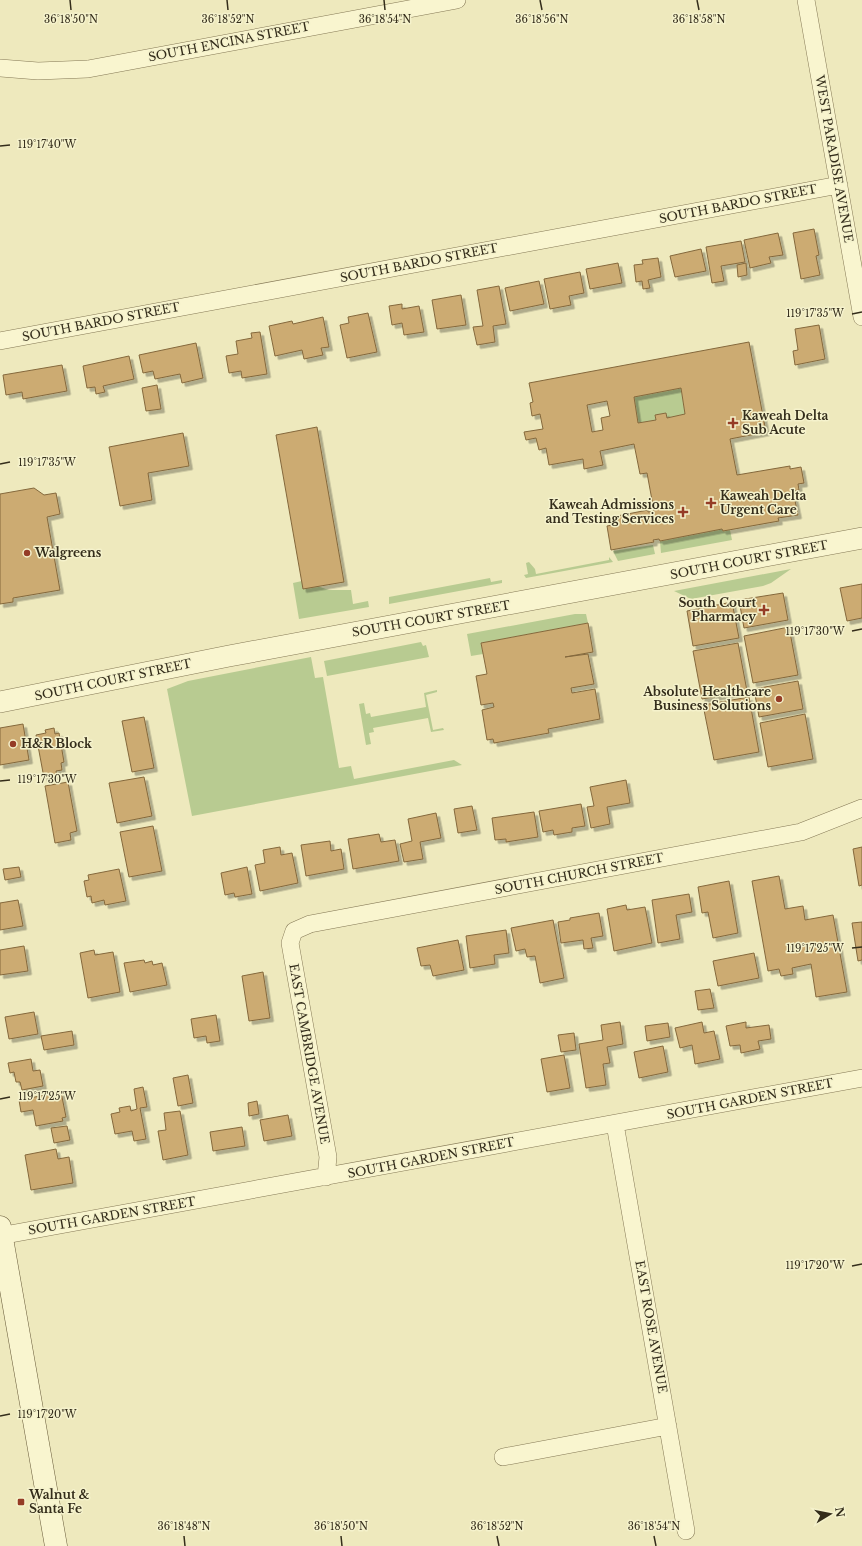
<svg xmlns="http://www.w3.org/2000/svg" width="862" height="1546" viewBox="0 0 862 1546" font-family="'Libre Baskerville',serif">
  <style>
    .green { fill: #b8cb91 }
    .building { fill: #ccab72; stroke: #84683c; fill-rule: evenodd; filter: url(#shadow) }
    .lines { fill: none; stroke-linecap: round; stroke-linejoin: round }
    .minor-casing { stroke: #857956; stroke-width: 18 }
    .tertiary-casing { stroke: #857956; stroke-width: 22 }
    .secondary-casing { stroke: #675a39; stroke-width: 23 }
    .minor { stroke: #f9f5cf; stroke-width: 17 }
    .tertiary { stroke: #f9f5cf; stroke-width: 21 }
    .secondary { stroke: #f9f5cf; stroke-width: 22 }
    .ticks { fill: none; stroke: #342d1b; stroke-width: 1.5 }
    .poi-dot { fill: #953c26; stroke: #f5f2cc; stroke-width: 1.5 }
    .labels { text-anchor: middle; stroke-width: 3; stroke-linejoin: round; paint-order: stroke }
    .street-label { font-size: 12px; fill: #342d1b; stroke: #f5f2cc }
    .poi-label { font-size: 12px; font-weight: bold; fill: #342d1b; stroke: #f5f2cc; text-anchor: start }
    .ticks-label { font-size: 10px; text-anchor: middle; fill: #342d1b; stroke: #f5f2cc; stroke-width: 3; stroke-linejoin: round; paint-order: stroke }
  </style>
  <defs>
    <filter id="shadow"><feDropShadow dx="3.5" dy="3.5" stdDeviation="0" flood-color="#0004"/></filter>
  </defs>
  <rect width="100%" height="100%" fill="#eee9bd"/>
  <path class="green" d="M681,388L685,414L667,418L666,413L655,415L656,420L638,423L634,397Z
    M722,529L723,531L730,530L732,540L661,553L660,541Z
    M653,545L655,554L618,561L613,551Z
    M609,557L613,562L526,578L524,575L528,574L526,563L529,562L535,569L536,574L609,560Z
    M791,569L771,583L763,586L691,599L674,591Z
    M490,578L491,582L502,580V583L389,604V597Z
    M302,581L329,590H351L353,604L368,601L369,607L299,619L293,583Z
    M575,614H586L588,623L481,643L483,654L471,656L467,634Z
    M421,642L423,646L426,645L429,657L327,676L324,661Z
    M311,657L315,678L323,677L339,768L351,766L354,779L454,760L462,765L192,816L167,689L188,681Z
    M437,690V692L426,695L433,730L443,728L444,730L431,732L428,718L373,728L374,732L369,733L371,744L366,745L359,704L364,703L366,714L370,713L371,717L426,707L424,693Z"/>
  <path class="building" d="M814,229L819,255L816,256L820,275L801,279L793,233Z
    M778,233L783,255L769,257L771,263L750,268L744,240Z
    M741,241L745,262L721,266L724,281L712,283L706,247Z
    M701,249L706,271L675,277L670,256Z
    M658,258L661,277L648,280L650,288L643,289L642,281L636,282L634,265L643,264L642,260Z
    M618,263L622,283L590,289L586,269Z
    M746,263L747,275L738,277L737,265Z
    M580,272L584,293L569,296L571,305L550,309L544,279Z
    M539,281L544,304L510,311L505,288Z
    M499,286L506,324L493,326L495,342L477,345L473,327L483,326L477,290Z
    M461,295L466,325L437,329L432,300Z
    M402,304V309L419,306L424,332L404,335L402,323L392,325L389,306Z
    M368,313L377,352L347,358L340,325L349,323L348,317Z
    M323,317L329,347L321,348L323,355L304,359L302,350L275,356L269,326L292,321L293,324Z
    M819,325L825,359L795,365L793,351L798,350L795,329Z
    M260,332L267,374L242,378L241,371L229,373L226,356L238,354L236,341L252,338L251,333Z
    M749,342L766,432L730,439L737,475L790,466V469L801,467L804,483L798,484L799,490L793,491L798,515L778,518L779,521L723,531L722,529L660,541L659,539L653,540L654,542L611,550L607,526L618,524L617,516L648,510V512L654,511L647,473L640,474L634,444L600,451L603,465L584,469L583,459L549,465L546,448L539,450L536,438L526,440L524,432L543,429L540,414L532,416L530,403L533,402L529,383ZM681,388L685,414L667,418L666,413L655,415L656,420L638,423L634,397ZM607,401L610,416L601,418L603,430L592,432L587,405Z
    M196,343L203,378L182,383L180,374L155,379L153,371L143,373L139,355Z
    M129,356L134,379L103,386L105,392L96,394L95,387L87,388L83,366Z
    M62,365L67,391L23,399L22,392L6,395L3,375Z
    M157,385L161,409L146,411L142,388Z
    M317,427L344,582L303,589L276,435Z
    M183,433L189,466L148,473L152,500L120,506L109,447Z
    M34,488L44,495L56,493L60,514L47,517L60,590L13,598V602L0,604V494Z
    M862,584V618L847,621L840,588Z
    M783,593L788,620L744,628L739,600Z
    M732,602L739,638L693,646L687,611Z
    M588,623L593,652L565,657L588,654L594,684L571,688L572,693L595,689L600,719L548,729L549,733L494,743L493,739L487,740L482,710L494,707L493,703L481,705L476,676L487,674L481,643Z
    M789,627L798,675L753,683L744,636Z
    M738,643L747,691L702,699L693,651Z
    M798,681L803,709L759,717L754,689Z
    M749,697L759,752L714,760L703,705Z
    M805,714L813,759L768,767L760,723Z
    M144,717L154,768L132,772L122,721Z
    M23,724L29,760L0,765V728Z
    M54,728L55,734L59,733L64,762L61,763L62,770L56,771L57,776L44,778L36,735L46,733L45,730Z
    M144,777L152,816L117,823L109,783Z
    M626,780L630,803L607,807L610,824L591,828L587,807L594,806L590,787Z
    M68,782L77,831L70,833L71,840L55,843L45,786Z
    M581,804L585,826L572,828V832L554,835L553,830L543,832L539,811Z
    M472,806L477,830L458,833L454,809Z
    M534,812L538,837L506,842V839L495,840L492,818Z
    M436,813L441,838L420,842L423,859L404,862L400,844L412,841L408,819Z
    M153,826L162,871L129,877L120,832Z
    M379,834L381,842L395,840L399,861L353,869L348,839Z
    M330,841L331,851L341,849L344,869L306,876L301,845Z
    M280,847L281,855L292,853L298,883L260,891L255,865L265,863L263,850Z
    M862,847V885L859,886L853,849Z
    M19,867L21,877L5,880L3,869Z
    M247,867L252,894L235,897L234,893L225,895L221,873Z
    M119,869L126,901L105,905L104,900L92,903L91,896L87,897L84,881L89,880L88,875Z
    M779,876L785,909L803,906L805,920L833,915L847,992L816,997L811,964L792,968L793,974L781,976L779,969L768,971L752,881Z
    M729,881L738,933L713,938L708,912L702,913L698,887Z
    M689,894L692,912L676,915L680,939L658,943L652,900Z
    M18,900L23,926L0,930V903Z
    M626,905L627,910L645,907L652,943L614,951L607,909Z
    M599,913L603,936L591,938L593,948L584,949L583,940L561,943L558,922L570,920V918Z
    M553,920L564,978L540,983L535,956L527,957L525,949L516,951L511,928Z
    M862,922V960L858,961L852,923Z
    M506,930L509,953L494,955L495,964L470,968L466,936Z
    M458,940L464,970L433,976L430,965L421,966L417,948Z
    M24,946L28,971L0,975V950Z
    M94,950L95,955L113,952L120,992L88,998L80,953Z
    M754,953L759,978L718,986L713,961Z
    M144,960L145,963L152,961L153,965L162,963L167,985L130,992L124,963Z
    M263,972L270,1018L249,1021L242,976Z
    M710,989L714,1008L698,1010L695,991Z
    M34,1012L38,1034L9,1039L5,1017Z
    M216,1015L220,1041L207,1043L206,1036L194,1038L191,1019Z
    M620,1022L623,1044L607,1047L610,1063L603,1064L606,1085L586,1088L579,1044L603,1040L601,1025Z
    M702,1022L704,1033L714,1031L720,1059L695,1064L692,1045L680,1048L675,1028Z
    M746,1022V1028L769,1025L771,1039L758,1041L760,1049L741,1053L740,1045L730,1046L726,1026Z
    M668,1023L670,1037L647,1041L645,1026Z
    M72,1031L74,1045L44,1050L41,1036Z
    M574,1033L576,1050L561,1052L558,1035Z
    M663,1046L668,1072L639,1078L634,1052Z
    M564,1055L570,1088L547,1092L541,1059Z
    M31,1059L33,1071L40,1070L43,1086L22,1090L20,1082H16L14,1072L10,1073L8,1063Z
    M188,1075L193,1103L178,1106L173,1078Z
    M143,1087L147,1107L140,1108L146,1139L134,1141L132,1131L115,1134L111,1114L120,1112L119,1108L130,1106L131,1111L137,1109L134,1089Z
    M61,1092L66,1117L62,1118L63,1121L36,1126L33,1110L21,1112L19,1100Z
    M257,1101L259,1114L249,1116L248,1103Z
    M180,1111L188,1155L163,1160L158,1131L166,1130L164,1113Z
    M288,1115L292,1136L264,1141L260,1120Z
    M67,1126L70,1140L54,1143L51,1128Z
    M242,1127L245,1146L213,1151L210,1132Z
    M56,1149L58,1159L69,1157L73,1183L31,1190L25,1155Z"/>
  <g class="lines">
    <defs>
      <path id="minor" d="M806,0L862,317
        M0,68L38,71L88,69L457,0
        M0,341L839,185
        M615,1124L686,1531
        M326,1177L328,1157L290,943L294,931L310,924L801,832L862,808
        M0,1236L862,1078
        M503,1457L668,1426"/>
      <path id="tertiary" d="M0,702L229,656L862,538"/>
      <path id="secondary" d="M0,1227L56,1546"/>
    </defs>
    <use href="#minor" class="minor-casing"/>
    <use href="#tertiary" class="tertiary-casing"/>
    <use href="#secondary" class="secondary-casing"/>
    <use href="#minor" class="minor"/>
    <use href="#tertiary" class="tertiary"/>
    <use href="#secondary" class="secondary"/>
  </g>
  <path class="ticks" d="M70,0L71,10M227,0L228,10M384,0L385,10M540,0L542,10M697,0L699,10M0,146L10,145M852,314L862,312M0,464L10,462M852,631L862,629M0,781L10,780M852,948L862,947M0,1099L10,1097M852,1266L862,1264M0,1416L10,1414M184,1536L185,1546M341,1536L342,1546M497,1536L499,1546M654,1536L656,1546"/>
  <g class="poi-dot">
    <path d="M731 417h4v4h4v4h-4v4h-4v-4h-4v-4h4z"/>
    <path d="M709 497h4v4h4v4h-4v4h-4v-4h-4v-4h4z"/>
    <path d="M681 506h4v4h4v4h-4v4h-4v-4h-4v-4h4z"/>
    <circle cx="27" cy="553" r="4"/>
    <path d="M762 604h4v4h4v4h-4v4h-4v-4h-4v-4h4z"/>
    <circle cx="779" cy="699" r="4"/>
    <circle cx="13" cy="744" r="4"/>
    <rect x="17" y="1498" width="8" height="8" rx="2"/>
  </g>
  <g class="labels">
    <g class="street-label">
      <text transform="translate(229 42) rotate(-11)" y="4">SOUTH ENCINA STREET</text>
      <text transform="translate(834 159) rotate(80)" y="4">WEST PARADISE AVENUE</text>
      <text transform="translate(738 204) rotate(-11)" y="4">SOUTH BARDO STREET</text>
      <text transform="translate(419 263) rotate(-11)" y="4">SOUTH BARDO STREET</text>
      <text transform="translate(101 322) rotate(-11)" y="4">SOUTH BARDO STREET</text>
      <text transform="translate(749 560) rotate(-11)" y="4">SOUTH COURT STREET</text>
      <text transform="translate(431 619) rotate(-10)" y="4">SOUTH COURT STREET</text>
      <text transform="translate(113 680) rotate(-12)" y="4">SOUTH COURT STREET</text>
      <text transform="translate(579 874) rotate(-11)" y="4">SOUTH CHURCH STREET</text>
      <text transform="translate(309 1054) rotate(80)" y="4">EAST CAMBRIDGE AVENUE</text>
      <text transform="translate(750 1099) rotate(-11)" y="4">SOUTH GARDEN STREET</text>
      <text transform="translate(431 1158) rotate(-11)" y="4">SOUTH GARDEN STREET</text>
      <text transform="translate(112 1216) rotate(-10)" y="4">SOUTH GARDEN STREET</text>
      <text transform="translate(651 1327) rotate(80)" y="4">EAST ROSE AVENUE</text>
    </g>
    <g class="poi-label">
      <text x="742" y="420">Kaweah Delta<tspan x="742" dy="14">Sub Acute</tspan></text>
      <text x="720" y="500">Kaweah Delta<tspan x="720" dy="14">Urgent Care</tspan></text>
      <text x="674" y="509" text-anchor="end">Kaweah Admissions<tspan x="674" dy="14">and Testing Services</tspan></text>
      <text x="35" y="557">Walgreens</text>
      <text x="756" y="607" text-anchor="end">South Court<tspan x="756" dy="14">Pharmacy</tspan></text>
      <text x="771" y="696" text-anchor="end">Absolute Healthcare<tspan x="771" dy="14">Business Solutions</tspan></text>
      <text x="21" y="748">H&amp;R Block</text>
      <text x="29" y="1499">Walnut &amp;<tspan x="29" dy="14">Santa Fe</tspan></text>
    </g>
  </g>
  <g class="ticks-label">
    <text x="699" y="23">36°18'58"N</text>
    <text x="71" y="23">36°18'50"N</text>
    <text x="228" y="23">36°18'52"N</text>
    <text x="385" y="23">36°18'54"N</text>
    <text x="542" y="23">36°18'56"N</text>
    <text x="47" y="148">119°17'40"W</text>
    <text x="815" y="317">119°17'35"W</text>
    <text x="47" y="466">119°17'35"W</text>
    <text x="815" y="635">119°17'30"W</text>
    <text x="47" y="783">119°17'30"W</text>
    <text x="815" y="952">119°17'25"W</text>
    <text x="47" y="1100">119°17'25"W</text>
    <text x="815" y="1269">119°17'20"W</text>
    <text x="47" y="1418">119°17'20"W</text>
    <text x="184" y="1530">36°18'48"N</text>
    <text x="341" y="1530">36°18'50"N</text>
    <text x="497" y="1530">36°18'52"N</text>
    <text x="654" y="1530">36°18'54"N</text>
  </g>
  <g transform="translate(830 1514) rotate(80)" stroke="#f5f2cc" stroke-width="3" paint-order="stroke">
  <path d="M0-3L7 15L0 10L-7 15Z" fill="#342d1b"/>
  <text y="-6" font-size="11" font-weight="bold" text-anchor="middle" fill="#342d1b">N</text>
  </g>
</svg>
